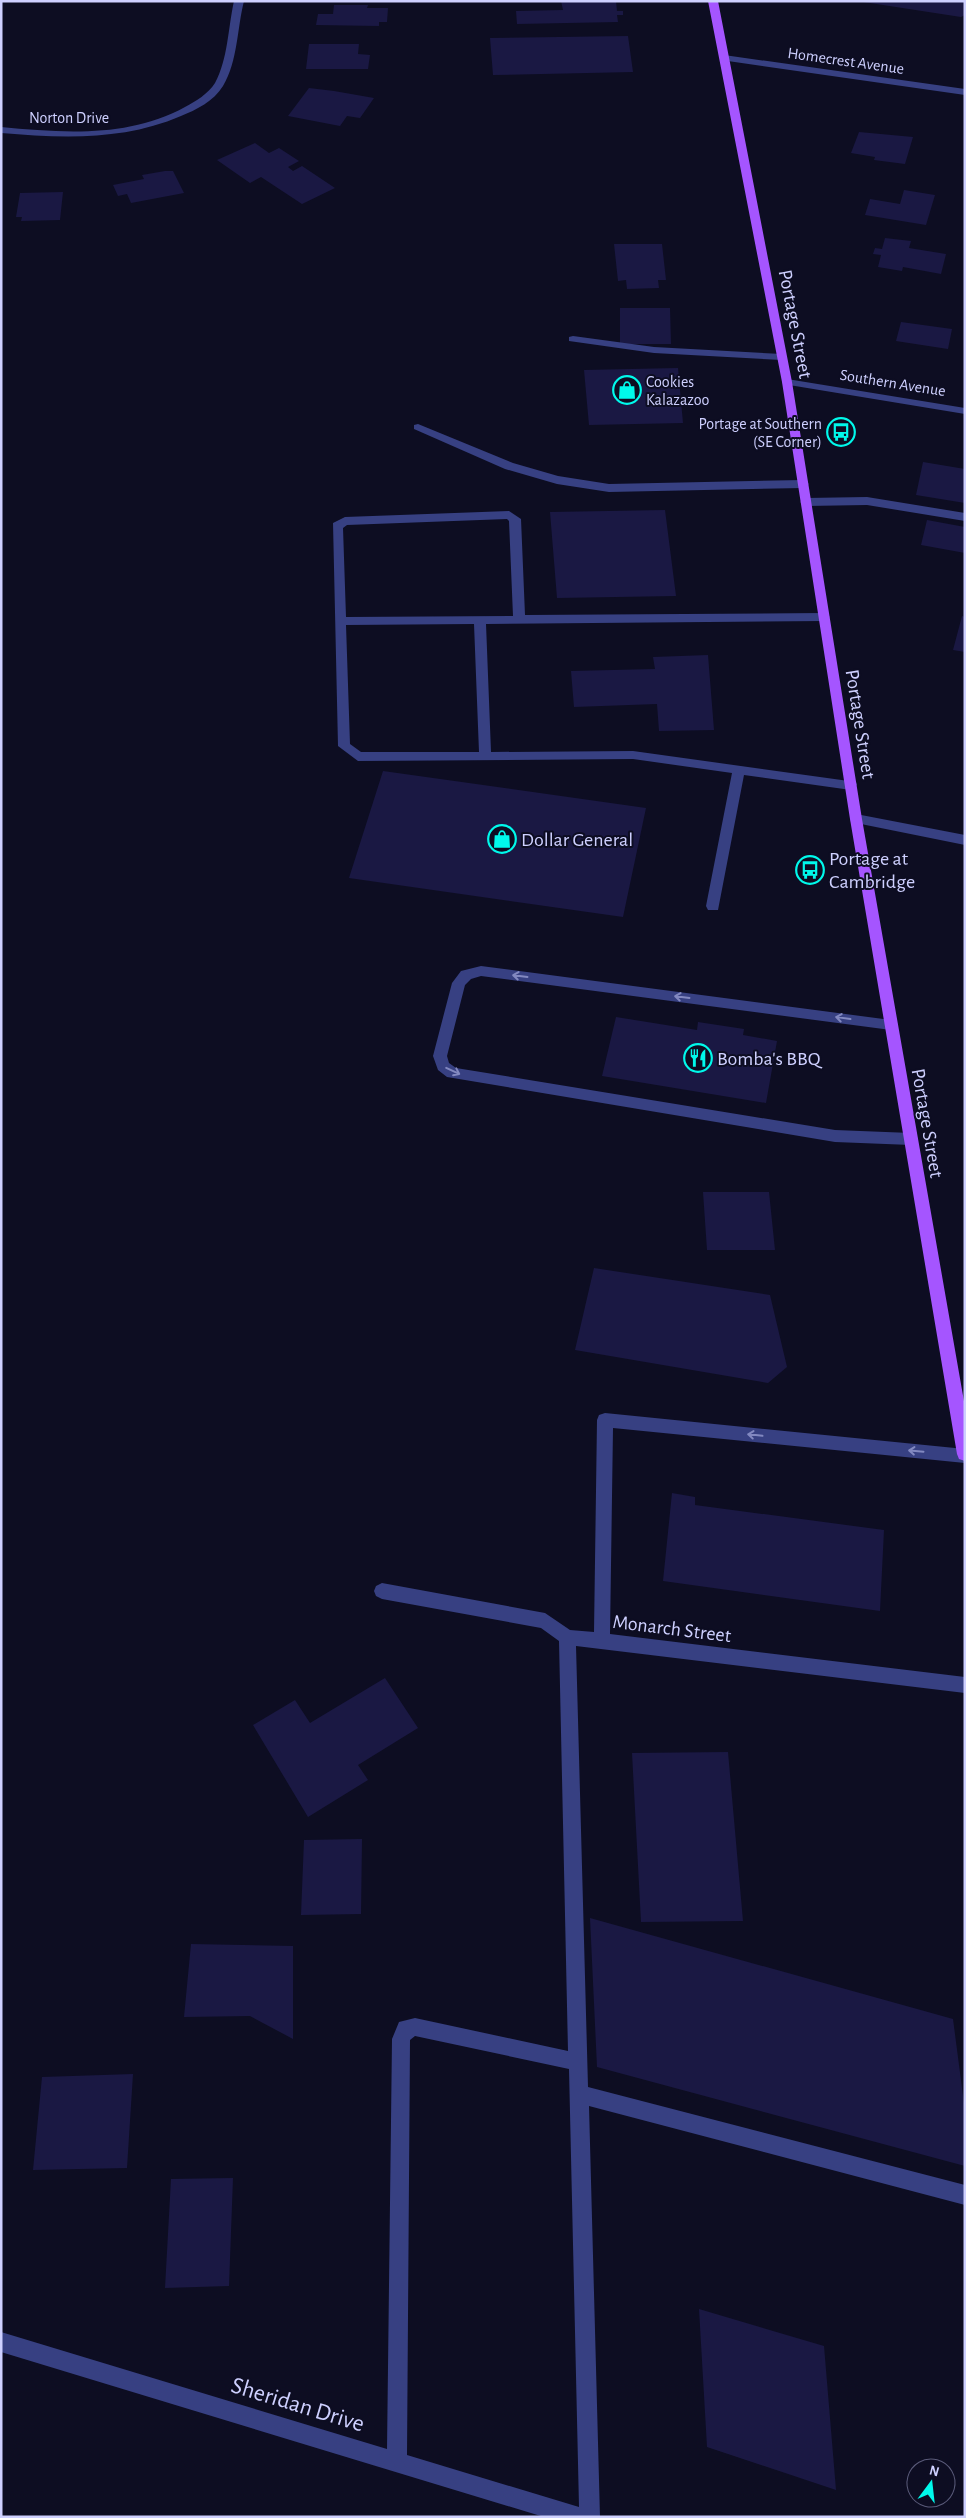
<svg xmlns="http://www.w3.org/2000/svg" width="966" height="2518" viewBox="0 0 966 2518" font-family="'Alegreya Sans',sans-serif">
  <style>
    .building { fill: #1a1843 }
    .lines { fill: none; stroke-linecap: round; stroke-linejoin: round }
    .minor { fill: #374082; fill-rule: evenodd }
    .major { fill: #a555ff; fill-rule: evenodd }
    .oneway { stroke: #8288c0 }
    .labels { text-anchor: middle; stroke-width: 4; stroke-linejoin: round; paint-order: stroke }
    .far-street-label { font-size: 16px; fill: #ced0ff; stroke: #0d0d22 }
    .far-poi-label { font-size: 16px; fill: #ced0ff; stroke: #0d0d22; text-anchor: start }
    .street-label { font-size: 20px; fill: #ced0ff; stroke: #0d0d22 }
    .poi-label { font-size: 20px; fill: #ced0ff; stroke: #0d0d22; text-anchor: start }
    .near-street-label { font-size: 24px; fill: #ced0ff; stroke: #0d0d22 }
  </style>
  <rect width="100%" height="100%" fill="#0d0d22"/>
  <path class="building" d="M561,1H616L617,11H623V15H617L618,22L517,24L516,11L563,10Z
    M857,1H965V15L961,17Z
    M334,5H368L367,8H388L387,22H379V26L316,25L318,14H333Z
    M628,36L633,72L493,75L490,38Z
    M309,44H359L358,54L370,55L368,69H306Z
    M309,88L334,91L374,98L360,118L347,116L340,126L288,116Z
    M859,132L913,137L905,164L874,160L875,157L851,153Z
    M255,143L269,153L279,148L299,161L288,167L293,171L302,166L335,188L302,204L261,177L250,183L217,160Z
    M165,171H173L184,193L131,203L127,194L118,196L113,185L144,179L142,175Z
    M904,190L935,195L926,225L865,215L870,199L900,204Z
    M63,192L60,220L21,221L22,217H16L20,193Z
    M885,238L911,241L909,248L946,254L941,274L903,267L902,271L878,267L881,255L873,254L875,248L882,249Z
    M614,244H662L666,280H658L659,288L627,289L626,280L618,281Z
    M620,308H670L671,344H620Z
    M901,322L952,329L948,349L896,341Z
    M678,368L683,423L589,425L584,370Z
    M923,462L965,469V503L916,495Z
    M665,510L676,596L557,598L550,512Z
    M927,520L965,527V553L921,545Z
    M962,616L965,617V652L953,650Z
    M708,655L714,730L659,731L657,704L574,707L571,671L655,669L653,657Z
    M383,771L646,808L623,917L349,878Z
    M616,1017L697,1030L698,1022L744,1029L743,1035L777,1041L766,1103L602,1076Z
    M703,1192H769L775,1250H707Z
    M594,1268L770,1295L787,1367L768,1383L575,1350Z
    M672,1493L695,1497V1505L884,1530L880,1611L663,1581Z
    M385,1678L418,1728L358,1765L368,1780L308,1817L253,1725L295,1700L310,1723Z
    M728,1752L743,1921L641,1922L632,1753Z
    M362,1839L361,1914L301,1915L304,1840Z
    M590,1918L953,2019L965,2111V2166L597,2067Z
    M191,1944L293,1946V2039L250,2016L184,2017Z
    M133,2074L127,2168L33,2170L42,2077Z
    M233,2178L229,2286L165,2288L171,2179Z
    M699,2309L824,2346L836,2490L707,2447Z"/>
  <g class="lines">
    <path class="minor" d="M234,1H244C237,28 238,61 223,86C214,101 196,110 181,116C123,141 62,138 1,133V127C63,133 129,138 185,107C196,101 208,94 215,83C228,59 228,28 234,1Z
      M724,55L965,89V95L721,60V56Z
      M573,336L654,347L782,354L787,357L782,360L654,353L569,341V337Z
      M787,379L965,408V414L783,384L782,382Z
      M418,424L513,463L558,476L609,484L803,480L809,484L803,488L609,492L557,484L505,469L414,429V425Z
      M867,497L965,513V521L867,505L806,506L800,502L806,498Z
      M509,511L521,519L525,615L824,613L830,617L824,621L486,624L491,752L633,751L856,782L857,785L851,790L744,775L718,910H708L706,906L732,773L633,759L358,761L338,746L333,523L345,517ZM507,519L509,521L513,616L346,617L343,528L347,525ZM474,624L479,752H361L350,744L346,625Z
      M856,814L965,835V845L851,822L850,819L851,816Z
      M481,966L891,1020L896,1021L898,1025L896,1029L891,1030L481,976L471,979L465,985L447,1056L449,1063L456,1068L835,1130L911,1133L916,1135L918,1139L916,1143L911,1145L835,1142L447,1077L438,1070L433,1056L452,983L461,971Z
      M605,1413L965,1449V1463L613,1428L610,1634L965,1677V1693L576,1646L588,2087L965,2185V2205L589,2106L600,2517H544L1,2352V2332L387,2449L392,2039L399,2022L415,2018L568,2051L559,1641L541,1628L382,1599L376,1596L374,1591L376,1586L382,1583L545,1613L570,1630L594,1632L597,1420L599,1415ZM415,2036L569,2069L579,2507L407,2455L410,2040Z"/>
    <path class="major" d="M708,1H718L792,382L862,819L965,1407V1461L959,1459L957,1454L850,819L782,382Z"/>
  </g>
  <defs><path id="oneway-shaft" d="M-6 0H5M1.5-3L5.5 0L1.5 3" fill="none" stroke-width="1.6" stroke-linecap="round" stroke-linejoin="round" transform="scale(1.25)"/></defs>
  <g class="oneway">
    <use href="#oneway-shaft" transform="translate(520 976) rotate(-173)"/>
    <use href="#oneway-shaft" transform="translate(682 997) rotate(-173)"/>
    <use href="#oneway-shaft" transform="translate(843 1018) rotate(-172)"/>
    <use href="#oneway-shaft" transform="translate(453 1071) rotate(25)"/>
    <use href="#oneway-shaft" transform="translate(755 1435) rotate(-174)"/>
    <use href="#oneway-shaft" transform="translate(916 1451) rotate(-175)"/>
  </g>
  <defs>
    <symbol id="shop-ring" viewBox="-11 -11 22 22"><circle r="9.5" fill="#0d0d22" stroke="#00f9eb" stroke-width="1.5"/><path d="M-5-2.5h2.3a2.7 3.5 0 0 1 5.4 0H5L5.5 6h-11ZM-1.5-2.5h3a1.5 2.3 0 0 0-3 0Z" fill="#00f9eb"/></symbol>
    <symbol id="bus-ring" viewBox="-11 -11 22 22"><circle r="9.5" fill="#0d0d22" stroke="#00f9eb" stroke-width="1.5"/><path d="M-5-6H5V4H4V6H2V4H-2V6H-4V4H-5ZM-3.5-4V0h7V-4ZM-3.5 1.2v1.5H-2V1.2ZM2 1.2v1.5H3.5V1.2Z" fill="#00f9eb"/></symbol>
    <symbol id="restaurant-ring" viewBox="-11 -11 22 22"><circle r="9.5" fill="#0d0d22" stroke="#00f9eb" stroke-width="1.5"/><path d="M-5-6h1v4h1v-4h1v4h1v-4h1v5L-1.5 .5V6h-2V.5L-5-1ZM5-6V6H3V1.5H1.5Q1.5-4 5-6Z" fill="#00f9eb"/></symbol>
  </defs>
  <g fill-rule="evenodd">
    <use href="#shop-ring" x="611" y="374" width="32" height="32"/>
    <use href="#bus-ring" x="825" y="416" width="32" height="32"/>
    <use href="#shop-ring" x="486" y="823" width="32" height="32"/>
    <use href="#bus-ring" x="794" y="854" width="32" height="32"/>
    <use href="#restaurant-ring" x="682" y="1042" width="32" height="32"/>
  </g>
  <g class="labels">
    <g class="far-street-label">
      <text transform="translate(846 60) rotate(8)" y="6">Homecrest Avenue</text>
      <text x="69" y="123">Norton Drive</text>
      <text transform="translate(893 382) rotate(9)" y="6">Southern Avenue</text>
    </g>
    <g class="far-poi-label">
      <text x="646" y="387">Cookies<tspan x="646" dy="18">Kalazazoo</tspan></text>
      <text x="822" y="429" text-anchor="end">Portage at Southern<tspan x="822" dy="18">(SE Corner)</tspan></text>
    </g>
    <g class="street-label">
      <text transform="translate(796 324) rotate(79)" y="7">Portage Street</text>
      <text transform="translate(861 724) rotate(81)" y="7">Portage Street</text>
      <text transform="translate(928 1123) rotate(80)" y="7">Portage Street</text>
      <text transform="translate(672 1628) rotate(7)" y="7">Monarch Street</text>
    </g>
    <g class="poi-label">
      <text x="521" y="846">Dollar General</text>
      <text x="829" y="865">Portage at<tspan x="829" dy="23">Cambridge</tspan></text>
      <text x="717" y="1065">Bomba's BBQ</text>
    </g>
    <g class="near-street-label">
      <text transform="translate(298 2404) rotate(17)" y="8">Sheridan Drive</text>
    </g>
  </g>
  <rect width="966" height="2518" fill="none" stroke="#ced0ff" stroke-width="5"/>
  <g transform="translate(931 2483) rotate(15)"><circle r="24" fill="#0d0d22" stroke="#5a5b7a"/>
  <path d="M0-4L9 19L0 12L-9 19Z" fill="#00f9eb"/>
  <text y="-8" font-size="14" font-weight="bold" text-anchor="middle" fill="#ced0ff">N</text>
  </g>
</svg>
